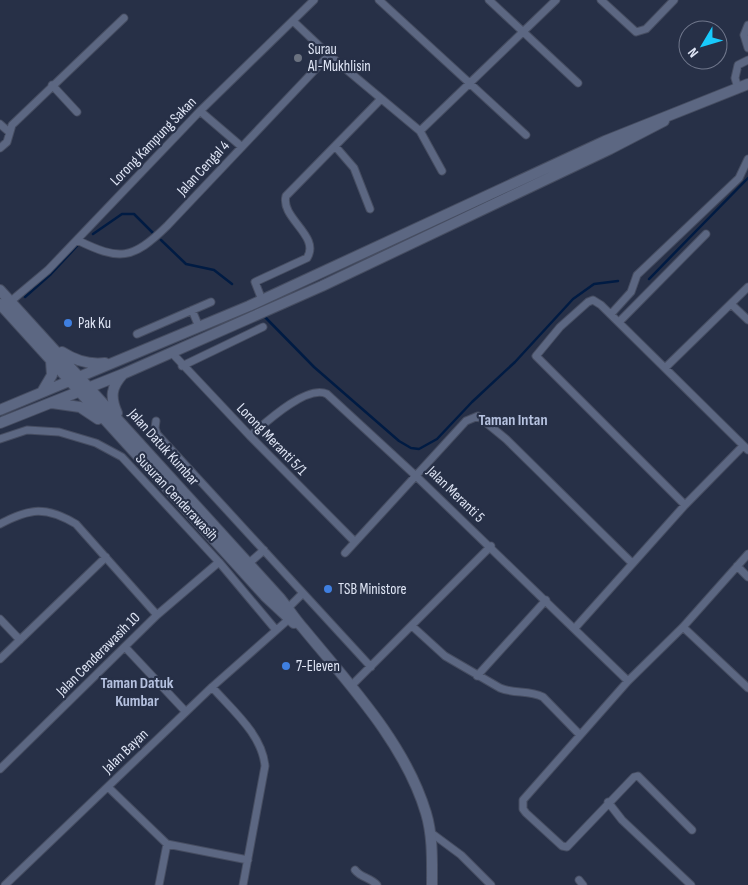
<svg xmlns="http://www.w3.org/2000/svg" width="748" height="885" viewBox="0 0 748 885" font-family="'Sofia Sans Condensed',sans-serif">
  <style>
    .lines { fill: none; stroke-linecap: round; stroke-linejoin: round }
    .stream { stroke: #001b43; stroke-width: 2.5 }
    .minor-casing { stroke: #464d61; stroke-width: 9 }
    .secondary-casing { stroke: #464d61; stroke-width: 12 }
    .minor { stroke: #5c6782; stroke-width: 7 }
    .secondary { stroke: #5c6782; stroke-width: 10 }
    .worship-dot { fill: #6b7280; stroke: #273047; stroke-width: 2 }
    .shop-dot { fill: #3f7fe0; stroke: #273047; stroke-width: 2 }
    .labels { text-anchor: middle; stroke-width: 4.5; stroke-linejoin: round; paint-order: stroke }
    .poi-label { font-size: 15px; fill: #dfe5f5; stroke: #273047; text-anchor: start }
    .street-label { font-size: 15px; fill: #dfe5f5; stroke: #273047 }
    .neighbourhood-label { font-size: 16px; font-weight: bold; fill: #b5c1df; stroke: #273047 }
  </style>
  <rect width="100%" height="100%" fill="#273047"/>
  <g class="lines">
    <path class="stream" d="M93,234L122,214H134L154,234
      M161,240L186,264L214,270L232,284
      M649,279L748,178
      M25,297L51,274L77,246
      M263,315L314,367L399,441L411,448L419,449L437,439L472,402L515,362L573,299L594,284L618,281"/>
    <defs>
      <path id="minor" d="M379,0L526,135
        M489,0L578,83
        M601,0L636,32L646,29L674,0
        M293,21L329,55L420,131L442,171
        M748,25L744,35L748,48
        M52,85L77,112
        M738,88L735,78L738,65L748,60
        M200,111L242,147
        M0,124L9,132
        M420,131L556,0
        M335,146L354,168L370,209
        M0,148L7,142L12,125L124,18
        M77,240C120,261 132,260 167,226L329,55
        M262,300L255,282L307,258C321,236 280,218 286,196L380,100
        M11,301L48,270L200,111L314,0
        M731,304L748,320
        M192,310L199,327
        M611,314L631,292L637,275L739,178L748,159
        M619,322L706,234
        M137,334L211,302
        M171,352L250,436L355,542
        M182,366L263,327
        M665,368L748,287
        M156,421L155,428L157,434L303,593
        M250,436C265,423 307,384 327,394L416,476L628,681
        M0,439L27,430L59,432L96,443L122,457L219,562L276,630
        M685,505L536,356L560,327L588,302L593,300L601,305L748,450
        M0,524C30,508 46,506 76,524L157,615
        M345,553L466,421L478,416L506,439L632,563
        M248,564L264,550
        M737,566L748,577
        M288,608L303,593L371,667
        M0,619L20,640
        M412,626L445,656L500,688C514,694 529,690 543,697L580,735
        M683,627L748,688
        M575,628L685,505L743,446
        M125,647L186,712
        M0,659L106,557
        M477,676L546,600
        M352,685L491,546
        M212,687C232,710 262,734 265,766L243,885
        M0,769L157,615L219,562
        M108,787L167,844L248,860
        M608,802L622,820L691,885
        M692,830L638,776L634,777L567,847L562,846L526,813L523,809V800L628,681L683,627L748,554
        M430,832L461,855L491,885
        M355,870C361,878 370,877 377,885
        M579,880L583,885
        M5,885L212,687L289,619
        M159,885L167,844"/>
      <path id="secondary" d="M0,290L280,598C288,608 295,619 303,628C349,684 405,743 426,813C433,836 432,862 432,885
        M0,304L265,596L294,623
        M62,352C76,361 89,365 105,363
        M42,392L52,375L51,361
        M52,403L80,407L98,419
        M0,410L249,306L605,141L748,84
        M117,413C110,397 111,387 123,374
        M0,423L123,374L322,286L610,149L664,121"/>
    </defs>
    <use href="#minor" class="minor-casing"/>
    <use href="#secondary" class="secondary-casing"/>
    <use href="#minor" class="minor"/>
    <use href="#secondary" class="secondary"/>
  </g>
  <circle class="worship-dot" cx="298" cy="58" r="5"/>
  <g class="shop-dot">
    <circle cx="68" cy="323" r="5"/>
    <circle cx="328" cy="589" r="5"/>
    <circle cx="286" cy="666" r="5"/>
  </g>
  <g class="labels">
    <g class="poi-label">
      <text x="308" y="54">Surau<tspan x="308" dy="17">Al-Mukhlisin</tspan></text>
      <text x="78" y="328">Pak Ku</text>
      <text x="338" y="594">TSB Ministore</text>
      <text x="296" y="671">7-Eleven</text>
    </g>
    <g class="street-label">
      <text transform="translate(153 141) rotate(-46)" y="5">Lorong Kampung Sakan</text>
      <text transform="translate(203 168) rotate(-47)" y="5">Jalan Cengal 4</text>
      <text transform="translate(272 439) rotate(46)" y="5">Lorong Meranti 5/1</text>
      <text transform="translate(164 447) rotate(48)" y="5">Jalan Datuk Kumbar</text>
      <text transform="translate(456 494) rotate(44)" y="5">Jalan Meranti 5</text>
      <text transform="translate(177 497) rotate(47)" y="5">Susuran Cenderawasih</text>
      <text transform="translate(98 654) rotate(-45)" y="5">Jalan Cenderawasih 10</text>
      <text transform="translate(125 751) rotate(-44)" y="5">Jalan Bayan</text>
    </g>
    <g class="neighbourhood-label">
      <text x="513" y="425">Taman Intan</text>
      <text x="137" y="688">Taman Datuk<tspan x="137" dy="18">Kumbar</tspan></text>
    </g>
  </g>
  <g transform="translate(703 45) rotate(232)"><circle r="24" fill="#273047" stroke="#71788d"/>
  <path d="M0-4L9 19L0 12L-9 19Z" fill="#18cafc"/>
  <text y="-8" font-size="14" font-weight="bold" text-anchor="middle" fill="#dfe5f5">N</text>
  </g>
</svg>
